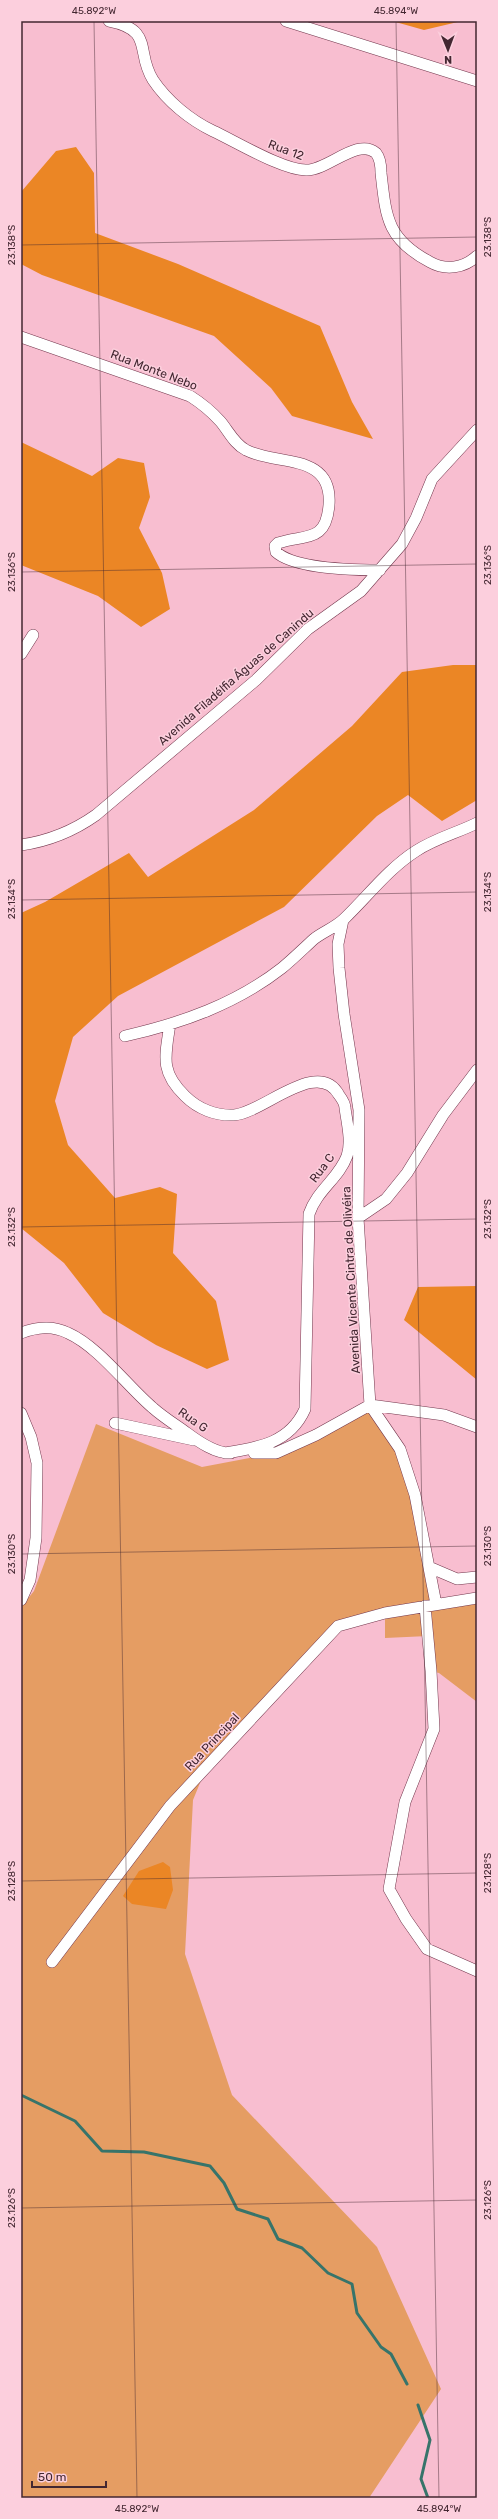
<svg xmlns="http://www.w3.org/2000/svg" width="498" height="2519" viewBox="0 0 498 2519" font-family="Rubik,sans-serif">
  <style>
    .green { fill: #e59d63 }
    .forest { fill: #eb8625 }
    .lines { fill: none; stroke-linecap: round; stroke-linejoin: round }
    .stream { stroke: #37746a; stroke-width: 3 }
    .minor-casing { stroke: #73374d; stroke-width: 12 }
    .minor { stroke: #fff; stroke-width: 11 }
    .ticks { fill: none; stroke: #432731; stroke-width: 1; stroke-opacity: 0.45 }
    .labels { text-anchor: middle; stroke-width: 3; stroke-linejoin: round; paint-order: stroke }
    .street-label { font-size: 12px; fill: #432731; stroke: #fccfdd }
    .neatline { fill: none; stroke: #432731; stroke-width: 1.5 }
    .ticks-label { font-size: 10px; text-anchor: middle; fill: #432731 }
  </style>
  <rect width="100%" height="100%" fill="#f8bed0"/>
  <path class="green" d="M370,1405L400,1449L436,1603L477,1598V1702L439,1673L431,1671L428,1636L385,1638V1613L338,1626L207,1766L193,1800L185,1954L232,2095L377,2247L441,2389L369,2498H21V1607L34,1591L96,1424L202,1467L276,1453Z"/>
  <path class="forest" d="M392,21H462L424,30Z
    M76,147L94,173L95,233L178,264L320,326L352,402L373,439L292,416L271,388L214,336L42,275L21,264V192L56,151Z
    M21,442L92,476L118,458L144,463L150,497L139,528L162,573L170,609L141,627L98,596L21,565Z
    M453,665H477V800L442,821L408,795L377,816L284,907L118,996L73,1037L55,1101L68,1145L115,1198L160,1187L177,1194L173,1253L216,1301L229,1360L207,1369L156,1345L103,1313L64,1263L21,1228V913L45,902L129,853L148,877L254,810L352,726L402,672Z
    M477,1286V1380L404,1320L418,1287Z
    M163,1862L170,1867L173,1890L166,1909L132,1904L123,1896L139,1871Z"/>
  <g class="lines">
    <path class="stream" d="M21,2095L75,2121L102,2151L144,2152L210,2166L224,2183L237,2209L268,2219L278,2239L302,2248L328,2273L352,2284L357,2313L381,2347L391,2354L407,2384
      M418,2405L430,2440L421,2479L428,2498"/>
    <defs>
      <path id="minor" d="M109,21C155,30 135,52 153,80C167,101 190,120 213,131C235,141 284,171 307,170C328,170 358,137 376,153C380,158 381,167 381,173C386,218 387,239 430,262C446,271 464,268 477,256
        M286,21L477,81
        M21,337L190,396C201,403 211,411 220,421C228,430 234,444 246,450C276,466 333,452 329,505C326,543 306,534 278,543L275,546L276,552C295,569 355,570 380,570
        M21,654L33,635
        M21,845C49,841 72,832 96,815L256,680L308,629L361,591L402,544L416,518L432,479L477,430
        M343,920L338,944L339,968L344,1014L359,1110L358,1218L370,1405L400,1449L415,1495L436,1604
        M170,1024C165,1057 160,1072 185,1096C198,1109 216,1116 234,1115C263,1113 318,1057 339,1095C342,1099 345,1103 345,1108C347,1123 352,1142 347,1156C339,1178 317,1190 309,1214L305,1409C290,1443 258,1448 225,1453
        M125,1036C182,1023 236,1004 282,968C293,959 303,949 314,939C323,932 336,927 344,919C368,896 388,869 416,851C436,838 457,833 477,823
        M358,1218L386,1199L407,1173L443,1115L477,1070
        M21,1333C37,1327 52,1325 68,1333C99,1347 127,1386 153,1408C163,1417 176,1425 187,1433C199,1442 216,1454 231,1453
        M21,1413L31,1437L37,1463L36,1538L30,1580L21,1600
        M115,1423L194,1440
        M254,1453H276L316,1435L370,1405L444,1415L477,1427
        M429,1567L457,1579L477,1577
        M425,1606L431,1671L434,1729L405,1802L389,1889L406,1919L427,1949L477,1971
        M52,1962L170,1806L338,1626L385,1613L477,1598"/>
    </defs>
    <use href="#minor" class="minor-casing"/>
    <use href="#minor" class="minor"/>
  </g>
  <path class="ticks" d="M94,21L137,2498M396,21L439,2498M21,245L477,237M21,572L477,564M21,900L477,892M21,1227L477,1219M21,1554L477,1546M21,1881L477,1873M21,2208L477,2200"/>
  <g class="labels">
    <g class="street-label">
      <text transform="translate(286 150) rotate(21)" y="4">Rua 12</text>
      <text transform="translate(154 370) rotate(21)" y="4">Rua Monte Nebo</text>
      <text transform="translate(236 677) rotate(-41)" y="4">Avenida Filadélfia Águas de Canindu</text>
      <text transform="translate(322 1168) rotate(-53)" y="4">Rua C</text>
      <text transform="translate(351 1280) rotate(-93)" y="4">Avenida Vicente Cintra de Olivéira</text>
      <text transform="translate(193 1420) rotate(35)" y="4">Rua G</text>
      <text transform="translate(212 1742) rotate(-47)" y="4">Rua Principal</text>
    </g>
  </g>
  <rect width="498" height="2519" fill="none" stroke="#fccfdd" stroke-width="44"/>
  <g transform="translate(448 50) rotate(179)" stroke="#fccfdd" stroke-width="3" paint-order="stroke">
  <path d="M0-3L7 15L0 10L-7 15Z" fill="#432731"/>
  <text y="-6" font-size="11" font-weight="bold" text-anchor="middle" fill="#432731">N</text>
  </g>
  <path d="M32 2481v6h74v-6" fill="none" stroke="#432731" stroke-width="2"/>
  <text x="38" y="2481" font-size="12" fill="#432731" stroke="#fccfdd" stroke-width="3" paint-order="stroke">50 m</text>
  <rect x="22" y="22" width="454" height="2475" class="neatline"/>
  <g class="ticks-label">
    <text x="94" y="14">45.892°W</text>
    <text x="396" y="14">45.894°W</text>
    <text transform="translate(487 237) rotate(-90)" y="4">23.138°S</text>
    <text transform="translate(11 245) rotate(-90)" y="4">23.138°S</text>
    <text transform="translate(487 565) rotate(-90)" y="4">23.136°S</text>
    <text transform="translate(11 572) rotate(-90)" y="4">23.136°S</text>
    <text transform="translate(487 892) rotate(-90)" y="4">23.134°S</text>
    <text transform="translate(11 899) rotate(-90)" y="4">23.134°S</text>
    <text transform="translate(487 1219) rotate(-90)" y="4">23.132°S</text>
    <text transform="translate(11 1227) rotate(-90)" y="4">23.132°S</text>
    <text transform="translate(487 1546) rotate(-90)" y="4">23.130°S</text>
    <text transform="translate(11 1554) rotate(-90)" y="4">23.130°S</text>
    <text transform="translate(487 1873) rotate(-90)" y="4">23.128°S</text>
    <text transform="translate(11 1881) rotate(-90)" y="4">23.128°S</text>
    <text transform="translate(487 2200) rotate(-90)" y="4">23.126°S</text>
    <text transform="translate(11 2208) rotate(-90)" y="4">23.126°S</text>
    <text x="137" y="2512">45.892°W</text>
    <text x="439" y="2512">45.894°W</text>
  </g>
</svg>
